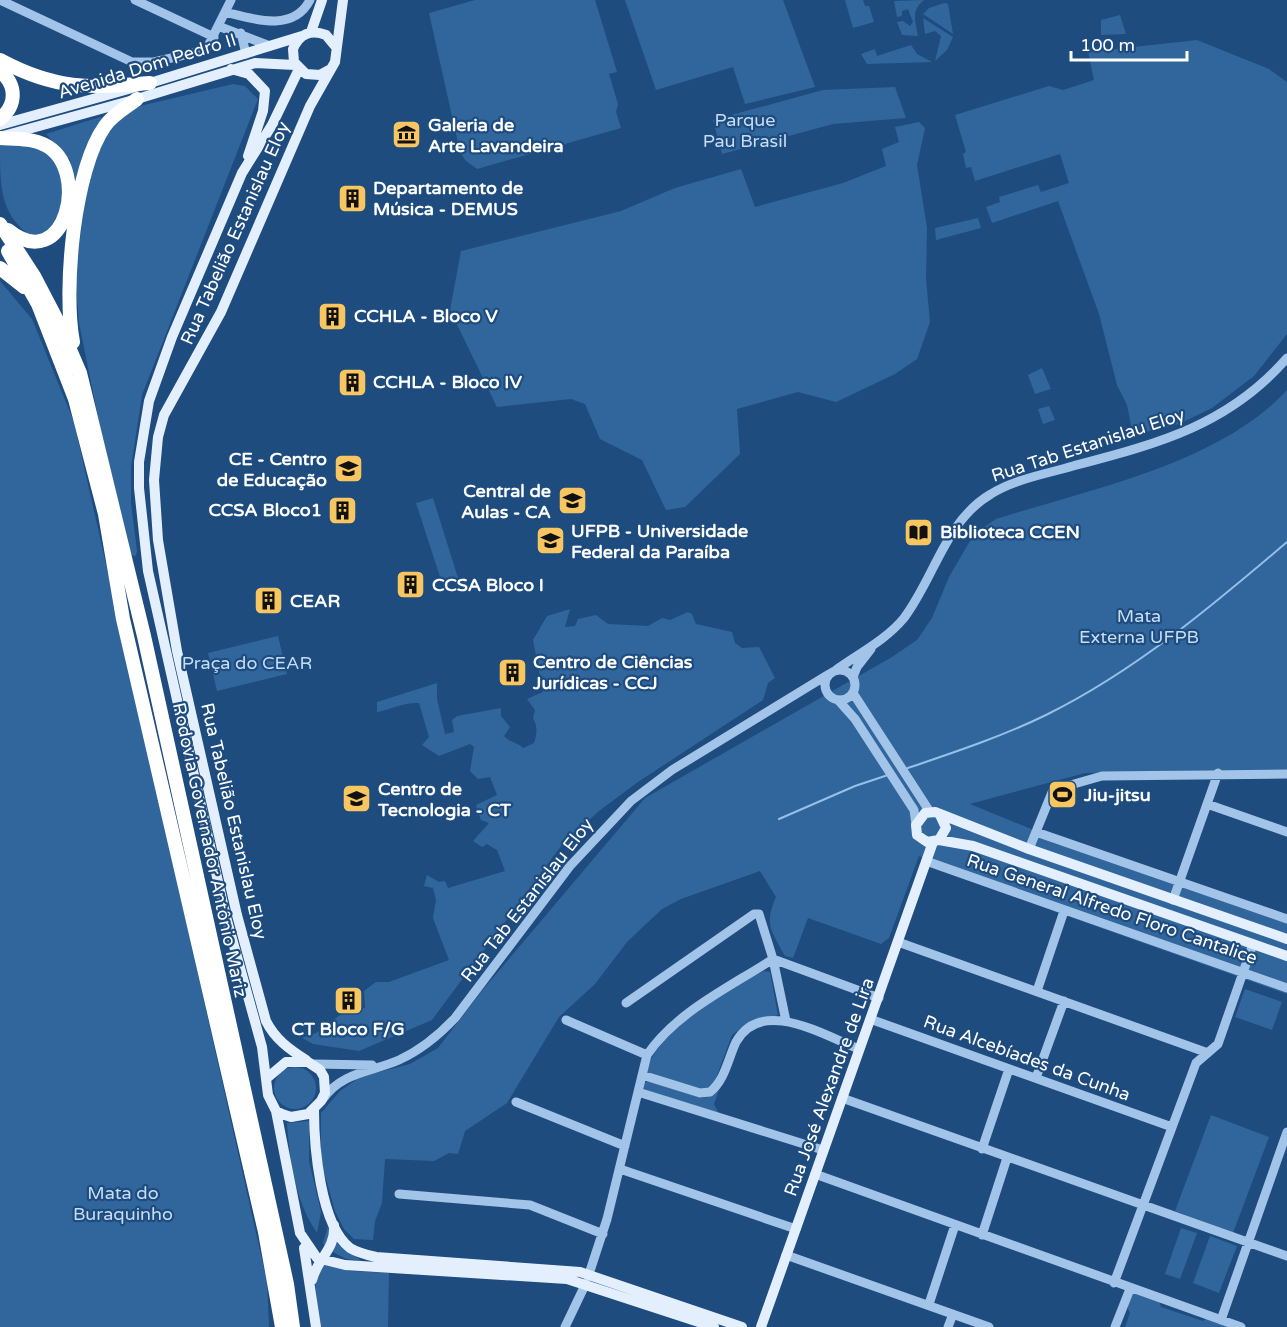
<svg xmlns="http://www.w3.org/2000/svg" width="1287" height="1327" viewBox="0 0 1287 1327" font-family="'Varela Round',sans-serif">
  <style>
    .green { fill: #31669d }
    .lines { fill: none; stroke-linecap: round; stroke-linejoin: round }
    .stream { stroke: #95c0ea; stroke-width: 2 }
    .minor { stroke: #a2c4e8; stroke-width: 9 }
    .major { stroke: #e4effe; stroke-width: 10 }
    .highway { stroke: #fff; stroke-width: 14 }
    .labels { text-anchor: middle; stroke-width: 4.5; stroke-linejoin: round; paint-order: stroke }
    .street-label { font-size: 18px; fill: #fff; stroke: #1e4c7f }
    .park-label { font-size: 18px; fill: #c6ddf6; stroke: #1e4c7f }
    .poi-label { font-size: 18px; font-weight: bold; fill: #fff; stroke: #1e4c7f; text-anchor: start }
  </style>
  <rect width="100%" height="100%" fill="#1e4c7f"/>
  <path class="green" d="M475,0H595L617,72L609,74L618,104L616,112L621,128L477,169L465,160L460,152L429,13Z
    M625,0H783L815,87L745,104L733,67L656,90Z
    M845,0H863L865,6H869L874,22L853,28Z
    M924,0C911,10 915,21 918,36L902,35L897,22L903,21L910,26L913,22L908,9L902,11V16L897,17L894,1Z
    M944,3L948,4L953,34L923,14L929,8Z
    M1120,15L1126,34L1101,35V20Z
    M923,18L953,37L947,50L935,61L941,36L935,31L925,34Z
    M1197,40L1269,69L1287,82V334L1254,376L1212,408L1179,424L1133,435L1127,405L1117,385L1099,314L1058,201L992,223L986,207L1000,202L999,197L1038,185L1041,192L1069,183L1060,154L975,181L971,167L966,168L963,154L966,152L955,115L1049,86L1063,90L1094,80L1088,52Z
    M911,45L917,54L932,62L867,64L861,54L875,49L877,56Z
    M233,84L245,86L258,99L142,395L131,467V503L137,551L136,556L131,555L110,476L79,323L76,287L77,261L89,172L101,144L122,115L140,106Z
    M895,87L906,118L833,124L722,154L713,120L823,90Z
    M100,117L103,119L89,140L77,194L70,160L46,134Z
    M919,122L925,128L917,165L927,228L926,279L930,322L917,359L895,374L836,402L798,392L737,409L740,454L685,507L666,510L642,460L600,439L585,404L571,399L497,407L450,310L461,251L621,211L675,188L741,169L755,207L843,183L886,166L882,149L899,142L895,127Z
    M14,144C61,150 58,163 65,205L49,234L33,238C0,214 0,189 0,145Z
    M978,218L981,228L936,240L935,228Z
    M0,281L32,319L74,422L267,1282L269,1327H0Z
    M1042,368L1051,389L1035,394L1028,375Z
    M1287,390V772L1206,770L1085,773L970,804L1031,829L1287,918V994L1059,913L919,856L889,938L881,944L808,918L793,958L785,956C771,930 764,925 776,897L760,871L681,899L662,909L627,942L595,984L559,1017L507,1103L465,1131L458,1154L449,1153L434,1161L385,1159L382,1203L375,1221L373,1240L354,1239L344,1229L335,1211L321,1161V1113L340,1091L360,1077L410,1064L438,1048L481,992L645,798L892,657L917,640L932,618L949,577L974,534L996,519C1090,489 1219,464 1287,390Z
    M1049,406L1055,420L1043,424L1038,409Z
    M433,498L458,578L442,583L416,503Z
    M570,609L565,627L575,626L578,619L596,615L608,624L648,626L662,618L670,620L688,612L692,614L696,624L732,632L735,643L742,648L759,647L775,678L768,683L763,700L638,782L599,811L561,846L432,1020L359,1051L313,1044L302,1038L316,1033L340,1015L365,1008L364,991L376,982H389L449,960L433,918L436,900L433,888L424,886L427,875L439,882L445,881L448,888L505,871L497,850L487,844L482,847L473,841L489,823L481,820L476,805L497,795L490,777L478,779L470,771L474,747L470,744L439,756L422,745L429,737L419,703C400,703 394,709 377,712V702L437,683V699L445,734L454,732L452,720L457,716L501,708V716L510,727L504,736C510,743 517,742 523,748L534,743C537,734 538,727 533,718L535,710L527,699L543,692L533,640L547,616Z
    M278,636L287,674L217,691L208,653Z
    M764,971L770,972L778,1015L749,1022L732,1035L713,1086L706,1091L646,1073C654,1033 728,988 764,971Z
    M1245,989L1282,1002L1272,1030L1235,1017Z
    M274 1088a21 21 0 1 1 42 0a21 21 0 1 1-42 0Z
    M648,1081L702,1098L708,1097L720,1087L714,1104L720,1116L644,1089L643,1084Z
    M1211,1115L1269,1137L1233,1233L1175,1211Z
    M309,1121V1161L321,1212L317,1233C295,1200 290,1162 287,1123Z
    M328,1226L339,1245L362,1261L346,1259L326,1248L323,1243Z
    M1181,1228L1197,1233L1180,1279L1165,1274Z
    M1210,1236L1237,1246L1219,1293L1193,1283Z
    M325,1264L351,1271L389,1273L388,1327H320L314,1273Z
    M1132,1291L1159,1301L1161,1307L1203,1321L1208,1317L1234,1327H1125L1130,1313L1126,1305Z"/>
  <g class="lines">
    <path class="stream" d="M905,769C952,753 1001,737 1046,715C1135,671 1212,606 1287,542
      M779,819L855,786L888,775"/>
    <path class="minor" d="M0,0L132,62H154L206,50L231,0
      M135,0L214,37
      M225,12C253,19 293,33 310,0
      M218,26L270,46
      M241,33L246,54
      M825 685a15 15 0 1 1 30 0a15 15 0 1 1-30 0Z
      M836,670C858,654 886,640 904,618C935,577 945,521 991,494C1015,479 1046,474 1073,466C1156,444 1228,426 1287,358
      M853,677L857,667L871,649
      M853,693L930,812
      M838,700L855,719L914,810L916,825
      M1207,804L1287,832
      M1036,832L1287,919
      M1029,849L1053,790L1102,776L1287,774
      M926,861L1287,988
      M1173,900L1218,773
      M898,942L1208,1053
      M1037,991L1064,911
      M626,1003L754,914H759L773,959L786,1021
      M870,1019L1172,1127
      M566,1020L647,1055
      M314,1064L372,1065
      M642,1075L700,1093L710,1092C725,1080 728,1059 736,1042C761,996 825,1036 859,1049
      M1036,1078L1064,1001
      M638,1092L823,1150
      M842,1098L1287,1256
      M323,1099C341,1072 372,1072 399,1060C421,1050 439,1035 455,1018L570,866L631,801L672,770L829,674
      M516,1102L625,1146
      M982,1149L1009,1069
      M620,1169L796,1229
      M815,1174L1241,1327
      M399,1194L530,1205L603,1234
      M982,1235L1007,1158
      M786,1255L989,1327
      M589,1274L607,1219L647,1055C676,1012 730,987 773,959L879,998
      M1114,1283L1196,1063L1218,1044L1253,944
      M929,1304L955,1225
      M1221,1320L1287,1132
      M565,1327L586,1283
      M948,1327L953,1314
      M1115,1327L1130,1289"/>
    <path class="major" d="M311,32L322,0
      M231,69L249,74L265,91L263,111L248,156
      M331,69L320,75L306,74L294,62L293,49C299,34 311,29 326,35L336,47
      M0,125L150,83L302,36
      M3,136L137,99L255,63L295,65
      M939,840L946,828L940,815
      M1287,939L1029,849L935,812L925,813L916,825L917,835L927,842L939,840L973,846L1287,956
      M306,1060C289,1049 275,1039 266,1021L237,915L177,651L158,540L154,480L158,437L164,415L221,312L310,106L335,62L343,0
      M267,1078L286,1062H308L320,1070L324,1077L325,1093L321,1101L308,1114L291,1117L282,1114L276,1111L268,1095L262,1047L226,917L148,571L139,488V462L149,401L172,337L242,173L272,125L299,69
      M314,1110C314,1145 320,1225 350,1248C358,1253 367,1255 376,1257L580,1272L742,1327
      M276,1111L300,1233L317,1258L345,1265L567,1279L714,1327
      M304,1248L316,1327
      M312,1280C317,1259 336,1249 334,1225
      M761,1327L933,842"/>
    <path class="highway" d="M0,60C56,90 88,88 150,83
      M0,71C17,85 17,105 0,119
      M0,138C15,139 32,138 45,145C91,168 66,277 8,230
      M0,224L34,276L59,324L80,373L144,636L287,1284L293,1327
      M8,251L38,304L75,399L105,514L123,619L265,1232L282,1327
      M0,268L24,287
      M73,342C63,290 74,169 105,126C112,115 127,107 137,99"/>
  </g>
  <defs>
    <symbol id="museum-square" viewBox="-11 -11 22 22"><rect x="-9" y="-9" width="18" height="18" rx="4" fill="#f7c661" stroke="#1e4c7f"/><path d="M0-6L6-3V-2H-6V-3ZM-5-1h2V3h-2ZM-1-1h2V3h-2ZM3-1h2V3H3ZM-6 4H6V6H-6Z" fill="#111"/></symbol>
    <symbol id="building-square" viewBox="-11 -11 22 22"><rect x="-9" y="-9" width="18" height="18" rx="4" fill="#f7c661" stroke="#1e4c7f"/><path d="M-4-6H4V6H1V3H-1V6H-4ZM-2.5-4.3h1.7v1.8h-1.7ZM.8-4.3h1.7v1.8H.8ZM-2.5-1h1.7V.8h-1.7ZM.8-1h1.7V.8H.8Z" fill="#111"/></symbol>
    <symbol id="university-square" viewBox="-11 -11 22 22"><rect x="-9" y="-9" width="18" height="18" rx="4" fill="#f7c661" stroke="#1e4c7f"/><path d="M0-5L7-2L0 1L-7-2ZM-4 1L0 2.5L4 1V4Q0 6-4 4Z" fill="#111"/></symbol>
    <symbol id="library-square" viewBox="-11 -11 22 22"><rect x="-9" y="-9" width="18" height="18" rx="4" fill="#f7c661" stroke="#1e4c7f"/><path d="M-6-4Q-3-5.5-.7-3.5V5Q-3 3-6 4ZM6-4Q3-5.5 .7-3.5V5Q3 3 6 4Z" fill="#111"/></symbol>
    <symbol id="stadium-square" viewBox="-11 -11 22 22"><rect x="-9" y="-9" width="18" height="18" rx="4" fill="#f7c661" stroke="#1e4c7f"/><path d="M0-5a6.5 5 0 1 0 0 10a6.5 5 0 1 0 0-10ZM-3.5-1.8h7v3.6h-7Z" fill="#111"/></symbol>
  </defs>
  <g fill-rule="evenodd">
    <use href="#museum-square" x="390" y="118" width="33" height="33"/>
    <use href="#building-square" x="336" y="182" width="33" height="33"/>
    <use href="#building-square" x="316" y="300" width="33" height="33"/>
    <use href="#building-square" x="336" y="366" width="33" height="33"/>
    <use href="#university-square" x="332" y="452" width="33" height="33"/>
    <use href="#university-square" x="556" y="484" width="33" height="33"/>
    <use href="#building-square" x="326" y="494" width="33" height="33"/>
    <use href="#library-square" x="902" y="516" width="33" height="33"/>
    <use href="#university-square" x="534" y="524" width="33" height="33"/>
    <use href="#building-square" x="394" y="568" width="33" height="33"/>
    <use href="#building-square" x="252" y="584" width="33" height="33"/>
    <use href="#building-square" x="496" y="656" width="33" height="33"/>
    <use href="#stadium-square" x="1046" y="778" width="33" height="33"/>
    <use href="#university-square" x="340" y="782" width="33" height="33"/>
    <use href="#building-square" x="332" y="984" width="33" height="33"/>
  </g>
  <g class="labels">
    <g class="street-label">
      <text transform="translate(147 66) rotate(-17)" y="6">Avenida Dom Pedro II</text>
      <text transform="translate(235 233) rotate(-66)" y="6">Rua Tabelião Estanislau Eloy</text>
      <text transform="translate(1088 445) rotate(-18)" y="6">Rua Tab Estanislau Eloy</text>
      <text transform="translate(234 821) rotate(77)" y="6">Rua Tabelião Estanislau Eloy</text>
      <text transform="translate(210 850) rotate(78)" y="6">Rodovia Governador Antônio Mariz</text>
      <text transform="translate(527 900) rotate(-52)" y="6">Rua Tab Estanislau Eloy</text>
      <text transform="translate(1112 909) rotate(19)" y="6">Rua General Alfredo Floro Cantalice</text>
      <text transform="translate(1027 1058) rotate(20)" y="6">Rua Alcebíades da Cunha</text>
      <text transform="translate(829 1087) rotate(-70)" y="6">Rua José Alexandre de Lira</text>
    </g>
    <g class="park-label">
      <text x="745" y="126">Parque<tspan x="745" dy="21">Pau Brasil</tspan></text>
      <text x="1139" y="622">Mata<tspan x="1139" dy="21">Externa UFPB</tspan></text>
      <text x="247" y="669">Praça do CEAR</text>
      <text x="123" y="1199">Mata do<tspan x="123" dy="21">Buraquinho</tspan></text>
    </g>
    <g class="poi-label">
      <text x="428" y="131">Galeria de<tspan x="428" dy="21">Arte Lavandeira</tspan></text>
      <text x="373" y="194">Departamento de<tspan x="373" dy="21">Música - DEMUS</tspan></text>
      <text x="354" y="322">CCHLA - Bloco V</text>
      <text x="373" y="388">CCHLA - Bloco IV</text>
      <text x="327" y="465" text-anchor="end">CE - Centro<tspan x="327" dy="21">de Educação</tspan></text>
      <text x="551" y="497" text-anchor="end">Central de<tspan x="551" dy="21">Aulas - CA</tspan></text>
      <text x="322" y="516" text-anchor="end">CCSA Bloco1</text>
      <text x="571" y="537">UFPB - Universidade<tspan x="571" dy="21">Federal da Paraíba</tspan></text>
      <text x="940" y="538">Biblioteca CCEN</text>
      <text x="432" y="591">CCSA Bloco I</text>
      <text x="290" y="607">CEAR</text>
      <text x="533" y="668">Centro de Ciências<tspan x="533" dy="21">Jurídicas - CCJ</tspan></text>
      <text x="378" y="795">Centro de<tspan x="378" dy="21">Tecnologia - CT</tspan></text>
      <text x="1084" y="801">Jiu-jitsu</text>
      <text x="348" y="1035" text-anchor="middle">CT Bloco F/G</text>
    </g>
  </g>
  <path d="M1071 51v9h116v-9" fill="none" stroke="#ffffff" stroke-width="3"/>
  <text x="1080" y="51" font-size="18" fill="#ffffff" stroke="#1e4c7f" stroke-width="4.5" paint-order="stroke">100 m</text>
</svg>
